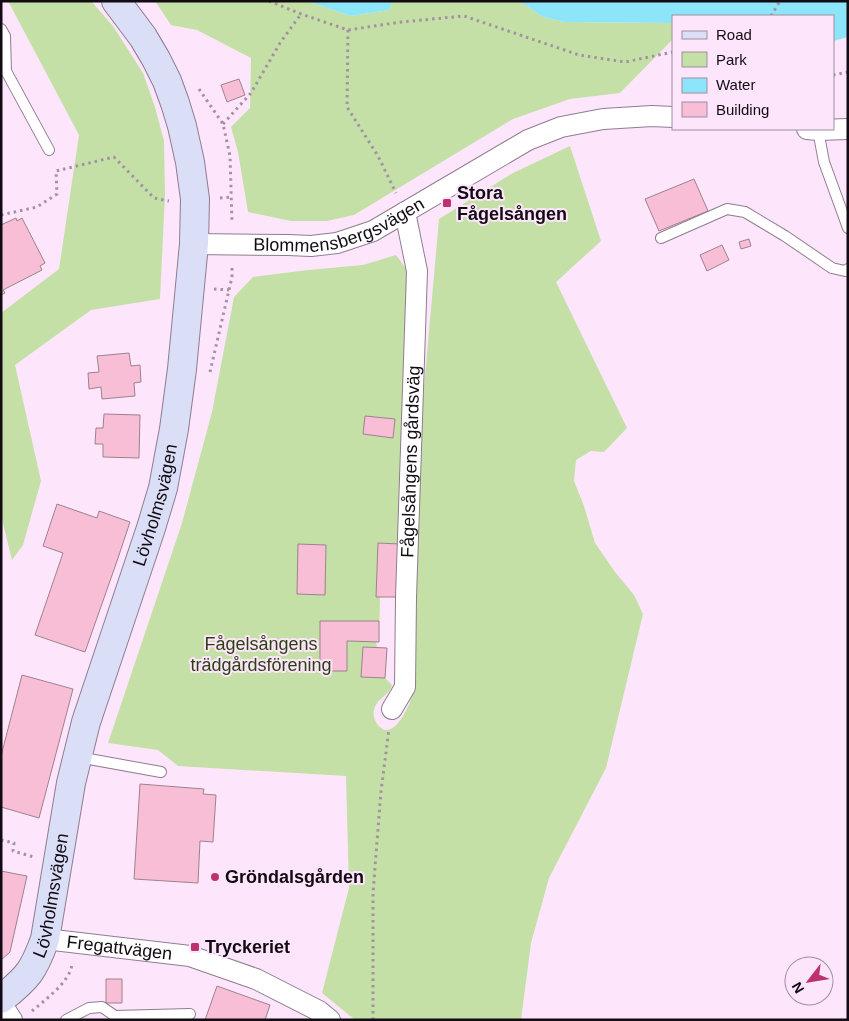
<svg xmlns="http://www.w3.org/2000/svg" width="849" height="1021" viewBox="0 0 849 1021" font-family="Arial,sans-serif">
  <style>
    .green { fill: #c4e0a6 }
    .water { fill: #8de5f9 }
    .building { fill: #f7bed5; stroke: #9e828d }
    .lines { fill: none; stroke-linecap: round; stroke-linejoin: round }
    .lane-casing { stroke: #907c8f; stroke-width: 12 }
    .street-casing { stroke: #907c8f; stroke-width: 22 }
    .secondary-casing { stroke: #907c8f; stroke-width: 30 }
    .path { stroke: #a492a3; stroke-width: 3; stroke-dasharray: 2.5 4; stroke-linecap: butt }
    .lane { stroke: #fff; stroke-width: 10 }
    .street { stroke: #fff; stroke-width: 20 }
    .secondary { stroke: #dadff7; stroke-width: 28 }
    .poi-dot { fill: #bb326f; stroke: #fde6fc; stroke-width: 2 }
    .labels { text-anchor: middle; stroke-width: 4; stroke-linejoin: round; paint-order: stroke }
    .poi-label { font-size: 18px; font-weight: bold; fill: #130b13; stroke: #fde6fc; text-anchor: start }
    .street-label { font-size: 18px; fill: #130b13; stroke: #fde6fc }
    .park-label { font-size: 18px; fill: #2d4014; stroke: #fde6fc }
  </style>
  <rect width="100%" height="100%" fill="#fde6fc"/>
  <path class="green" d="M8,1H91L113,26L143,73L155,107L164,141L165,195L160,299L91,310L15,365L41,481L23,545L12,560L1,515V313L59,269L79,135Z
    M155,1H306L351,16L389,10L393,1H519L543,17L565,22L673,23V39L620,93L570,99L513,119L354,215L327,221H291L248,212L238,152L231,127L250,108L251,58L197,30L171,25Z
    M570,146L601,241L556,282L627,428L604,452L591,451L576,460L574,481L584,506L595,543L615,572L634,595L643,614L606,768L549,878L531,943L521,1020H355L322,993L349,888L346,776L178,766L158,750L108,743L182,523L212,412L234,297L253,277L308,270L363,265L396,255L410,274L399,597H380L379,642H376L377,647L387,648L385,678L392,685C390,695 376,699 374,710C373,715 374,720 378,725C393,744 411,704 413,692L418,455L439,219L513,173Z"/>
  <path class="water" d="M306,1H393L389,10L351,16Z
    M519,1H848V37L833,41V16H673V23L565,22L543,17Z"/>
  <path class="building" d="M239,79L245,95L227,102L221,85Z
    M694,179L708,211L659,231L645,199Z
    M16,218L17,221L22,218L45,263L40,266L42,270L3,290L5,293L1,295V225Z
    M749,239L751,246L741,249L739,242Z
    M722,245L729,260L707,271L700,255Z
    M129,353L131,366L140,365L141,382L134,383L135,396L102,399L101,387L89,389L88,373L99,372L97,356Z
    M104,414L140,415L139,458L103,457V444H95L96,428H103Z
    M365,416L395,419L393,438L363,434Z
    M57,504L97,518L99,511L130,522L117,561L85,652L35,635L63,553L43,546Z
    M378,543L400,544L399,597H376Z
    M298,544L326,545L325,595L297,594Z
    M320,621H379V642L347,641V671H320Z
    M363,647L387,648L385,678L361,677Z
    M22,675L73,689L39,818L1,807V756Z
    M140,784L204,789L203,794L216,795L213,842L200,841L198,883L134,879Z
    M1,871L27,876L10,952L1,960Z
    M106,979H122V1003H106Z
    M217,986L270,1005L265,1020H205Z"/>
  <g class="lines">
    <defs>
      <path id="lane" d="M1,29L5,36L6,71L49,150
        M818,130L824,162L848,228
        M661,238L727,209L745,212L785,236L832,268L845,271L848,269
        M78,757L161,772
        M66,1020L89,1008L102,1007L115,1016L190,1014"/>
      <g id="street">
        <path d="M807,129L818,130L848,129"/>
        <path id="s1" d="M194,244L288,245L311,246L337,243L373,231L528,140L561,127L603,119L652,116L673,117"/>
        <path id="s2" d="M392,709L405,687L406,597L417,271L405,212"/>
        <path id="s3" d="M45,939L190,956L256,979L319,1011L330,1020"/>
        <path d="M1,1003L12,1020"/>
      </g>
      <g id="secondary">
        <path id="s4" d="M1,999C28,978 34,970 45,939L71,783L86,722L151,528L163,488L174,429L182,369L194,244L195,199L190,162L182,126L175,103L167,81L156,59L143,37L116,1"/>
      </g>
    </defs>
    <use href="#lane" class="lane-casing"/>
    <use href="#street" class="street-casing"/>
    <use href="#secondary" class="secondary-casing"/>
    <path class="path" d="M269,1L301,14L348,30L401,22L464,16L579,55L625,62L673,52
      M771,16L780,1
      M348,30L347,107L378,156L396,193
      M833,75L848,72
      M199,89L223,124L230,156L232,222
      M223,124L251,93L280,43L301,14
      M220,198L232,197
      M1,215L37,207L57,194L56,171L114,157L154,198L169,201
      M214,289L229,290
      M210,372L232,277V266
      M1,840L14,843L13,851L34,857
      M32,1011C45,1000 70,982 72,964
      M373,1020V893L381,791L389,729"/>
    <use href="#lane" class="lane"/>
    <use href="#street" class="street"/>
    <use href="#secondary" class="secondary"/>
  </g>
  <g class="poi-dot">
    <rect x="442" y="198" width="10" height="10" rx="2.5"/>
    <circle cx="215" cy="877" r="5"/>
    <rect x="190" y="942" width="10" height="10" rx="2.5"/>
  </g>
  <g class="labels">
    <g class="poi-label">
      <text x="457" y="199">Stora<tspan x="457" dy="21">Fågelsången</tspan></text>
      <text x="225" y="883">Gröndalsgården</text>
      <text x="205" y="953">Tryckeriet</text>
    </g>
    <g class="street-label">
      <text dy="6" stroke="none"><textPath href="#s1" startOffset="149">Blommensbergsvägen</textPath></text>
      <text dy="6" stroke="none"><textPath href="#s2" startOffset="251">Fågelsångens gårdsväg</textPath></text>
      <text dy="6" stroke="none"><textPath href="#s4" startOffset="525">Lövholmsvägen</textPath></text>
      <text dy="6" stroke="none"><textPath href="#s4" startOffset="120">Lövholmsvägen</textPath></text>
      <text dy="6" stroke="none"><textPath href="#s3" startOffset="75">Fregattvägen</textPath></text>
    </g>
    <g class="park-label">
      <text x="261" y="650">Fågelsångens<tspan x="261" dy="21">trädgårdsförening</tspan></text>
    </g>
  </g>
  <rect width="849" height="1021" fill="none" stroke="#130b13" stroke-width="5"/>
  <rect x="672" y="15" width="162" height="115" fill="#fde6fc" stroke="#9f8e9f"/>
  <rect x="682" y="31" width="25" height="8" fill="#dadff7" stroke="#9f8e9f"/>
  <text x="716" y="40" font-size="15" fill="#130b13">Road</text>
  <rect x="682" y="52" width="25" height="15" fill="#c4e0a6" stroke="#9f8e9f"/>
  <text x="716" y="65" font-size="15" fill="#130b13">Park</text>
  <rect x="682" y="78" width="25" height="15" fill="#8de5f9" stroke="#9f8e9f"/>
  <text x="716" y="90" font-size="15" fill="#130b13">Water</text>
  <rect x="682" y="102" width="25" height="15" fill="#f7bed5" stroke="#9f8e9f"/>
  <text x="716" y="115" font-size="15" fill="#130b13">Building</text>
  <g transform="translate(809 981) rotate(239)"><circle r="24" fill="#fde6fc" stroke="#9f8e9f"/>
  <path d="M0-4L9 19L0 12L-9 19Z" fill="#bb326f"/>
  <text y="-8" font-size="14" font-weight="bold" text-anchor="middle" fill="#130b13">N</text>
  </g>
</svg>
